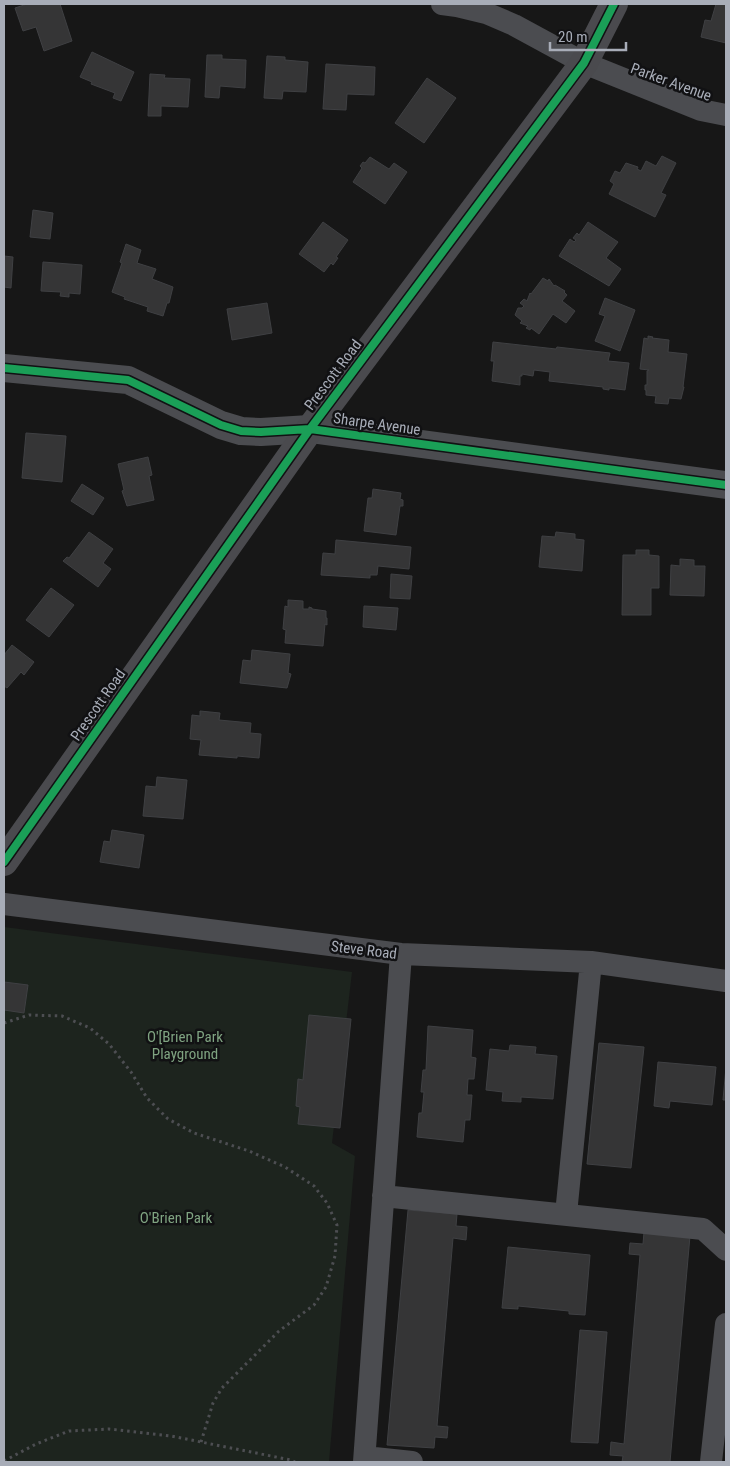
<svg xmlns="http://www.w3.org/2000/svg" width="730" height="1466" viewBox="0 0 730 1466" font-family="'Roboto Condensed',sans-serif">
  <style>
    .green { fill: #1d241e }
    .building { fill: #353536; stroke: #3f4043 }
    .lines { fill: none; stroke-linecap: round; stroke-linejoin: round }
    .path { stroke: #4d4e52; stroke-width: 3; stroke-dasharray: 2.5 4; stroke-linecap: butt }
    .minor { stroke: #4b4c50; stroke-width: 22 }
    .tertiary { stroke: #4b4c50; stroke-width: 28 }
    .secondary { stroke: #4a4a4e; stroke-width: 28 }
    .cycleway-casing { stroke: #111113; stroke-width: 11 }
    .cycleway { stroke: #1a9f57; stroke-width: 8 }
    .labels { text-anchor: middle; stroke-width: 5; stroke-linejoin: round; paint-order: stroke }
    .street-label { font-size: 15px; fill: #a8adb8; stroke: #111113 }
    .park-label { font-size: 15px; fill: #7fa381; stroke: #111113 }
  </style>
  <rect width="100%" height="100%" fill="#171717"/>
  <path class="green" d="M4,927L352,972L332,1143L355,1156L329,1462H4Z"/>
  <path class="building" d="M27,4H60L72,41L44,51L36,27L23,31L15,8Z
    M716,4H726V43L701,37L705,20L711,21Z
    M92,52L134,72L121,101L113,98L115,93L91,84L92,82L80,77Z
    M207,55H222V59L246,60L245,88L220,86L219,98L205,97Z
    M267,56L285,57V60L308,62L306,92L283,91L282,99L264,98Z
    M326,64L375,67L374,95L347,94L346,110L323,109Z
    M150,74L165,75L164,78L190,79L188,107L161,106V116H148Z
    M427,78L456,98L424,143L395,123Z
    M662,156L676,163L661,193L666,195L655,217L609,194L614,184L610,181L615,171L620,173L626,163L638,167L637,169L641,171L646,161L656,166Z
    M370,157L389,169L394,163L407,172L385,204L353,182L362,168L360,166L363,162L365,163Z
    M33,210L53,213L50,239L30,237Z
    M323,222L348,240L336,257L338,258L333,265L331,263L324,272L299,254Z
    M588,222L618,242L606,258L621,269L609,286L559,256L570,239L574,242L576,240L573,238L577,233L579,235Z
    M126,244L141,250L137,263L156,269L152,279L173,287L169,303H167L163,316L147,311L148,307L124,299L125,297L112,292L122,263L120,262Z
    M4,256L13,257L11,288L4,287Z
    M43,262L82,265L80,294L69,293V297L60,296L61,292L41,291Z
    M543,278L548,281L549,279L554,286L555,285L565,291L564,292L567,295L562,301L575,311L566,323L553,314L539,334L531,328L530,330L526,328L528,326L520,323L522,321L515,315L518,308H522L524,306L520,303L524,299L527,301L530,293L531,294Z
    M605,298L635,310L620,351L595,341L605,316L599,314Z
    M267,303L272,333L232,340L227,309Z
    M648,336L653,337L652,338L669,340L668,352L687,354L683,387H684L681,399L669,398L668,404L655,403L656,396L646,395V390H645V385H647V371L649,370L640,369L644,338L648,339Z
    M493,342L556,349L557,347L610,353L608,361L629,363L625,390L609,388V390L603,389V387L549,381L550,372L534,370L533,376L522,374V376H520V385L492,381L494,361H491Z
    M26,433L66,436L62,482L22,478Z
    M148,457L152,475L149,476L154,500L127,506L122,491L124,490L118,464Z
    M82,484L104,498L93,515L71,501Z
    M373,489L401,493L400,499L403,500V506H400L396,535L364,531L368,498H372Z
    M89,532L113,549L103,563L111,569L98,587L63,561L67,557L69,558Z
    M556,532L575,534V539L584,540L582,571L539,567L542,536L555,537Z
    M336,540L411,547L409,569L378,566L377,575H370V578L321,575L323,553L335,554Z
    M636,550H649V555L659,556V588H651V615H622L623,555H636Z
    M680,559L694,560V566H705L704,596L670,595L671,565L680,566Z
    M391,574L412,576L410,599L390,598Z
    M51,588L74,605L49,637L26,620Z
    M288,600L303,601V609H309V607L312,608V609L326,611V618H327V625L325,624L323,646L285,643L286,630L283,629L285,606L288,607Z
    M364,606L398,608L396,630L363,627Z
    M12,645L34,662L24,675L21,672L7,688L4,686V655Z
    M252,650L290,654L288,673L291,674L287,688L240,683L243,660L251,661Z
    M200,711L220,713L219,720L251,723L250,733L261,734L259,758L237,756V758L199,755L201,740L190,739L192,715L200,716Z
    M157,777L187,780L183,819L143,816L146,786L156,787Z
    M112,830L144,835L139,868L100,862L104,841L110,842Z
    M4,982L28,985L24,1013L4,1010Z
    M309,1015L351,1019L340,1128L298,1124L300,1107L296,1106L298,1079L303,1080Z
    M428,1026L473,1030L471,1057L476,1058L474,1079H468L467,1095H472L470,1120H465L463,1142L417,1137L419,1113H422L424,1092H421L423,1070H426Z
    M599,1043L644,1047L631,1168L587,1164Z
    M510,1045L536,1047L535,1054L557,1056L553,1099L521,1097V1102L502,1101L503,1092L486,1090L490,1049L509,1051Z
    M658,1062L716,1067L712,1105L670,1101L669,1108L654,1106Z
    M726,1067V1100H723Z
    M408,1210L457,1214L456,1226L467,1227L466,1240L453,1238L437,1426L448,1427L447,1438L435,1437L434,1448L387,1445Z
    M644,1232L690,1236L670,1462H622L623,1456L610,1455L611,1442L624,1444L640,1255L629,1254L630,1243L643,1244Z
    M508,1247L590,1255L585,1315L569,1314V1311L518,1306V1309L502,1308Z
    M580,1330L607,1332L598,1443L571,1442Z"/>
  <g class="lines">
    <path class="path" d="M4,1023L29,1015L62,1016L90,1028L109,1044L131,1072L147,1098L168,1119L194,1133L249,1151L285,1167L314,1186L327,1203L337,1225L335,1256L326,1287L314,1305L279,1331L222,1388L213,1403L201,1442
      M4,1461L36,1444L69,1431L109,1429L171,1436L291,1460L295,1462"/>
    <path class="minor" d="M442,4L457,6L486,13L514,25L584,63L701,110L726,115
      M4,904L401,954L591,962L726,981
      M383,1196L703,1229L726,1250
      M566,1214L591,962
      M365,1457L412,1462
      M364,1462L401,954
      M711,1462L726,1324"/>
    <path class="tertiary" d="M4,368L128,380L221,425L241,431L261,432L310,429L726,485"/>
    <path class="secondary" d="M4,862L310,429L584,63L614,4"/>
    <defs>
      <path id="cycleway" d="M4,368L128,380L221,425L241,431L261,432L310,429L726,485
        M4,862L310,429L584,63L614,4"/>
    </defs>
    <use href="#cycleway" class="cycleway-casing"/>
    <use href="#cycleway" class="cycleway"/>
  </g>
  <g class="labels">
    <g class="street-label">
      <text transform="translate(671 82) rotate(20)" y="5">Parker Avenue</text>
      <text transform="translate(333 375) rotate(-53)" y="5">Prescott Road</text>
      <text transform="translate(377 424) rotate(8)" y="5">Sharpe Avenue</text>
      <text transform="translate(98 705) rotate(-55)" y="5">Prescott Road</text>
      <text transform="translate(364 950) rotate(7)" y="5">Steve Road</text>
    </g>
    <g class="park-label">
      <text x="185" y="1042">O'[Brien Park<tspan x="185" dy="17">Playground</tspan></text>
      <text x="176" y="1223">O'Brien Park</text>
    </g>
  </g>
  <rect width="730" height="1466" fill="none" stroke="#a8adb8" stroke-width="10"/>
  <path d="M550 42v8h76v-8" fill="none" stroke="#a8adb8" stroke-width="2.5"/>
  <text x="558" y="42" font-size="15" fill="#a8adb8" stroke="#111113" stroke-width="4" paint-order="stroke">20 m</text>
</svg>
